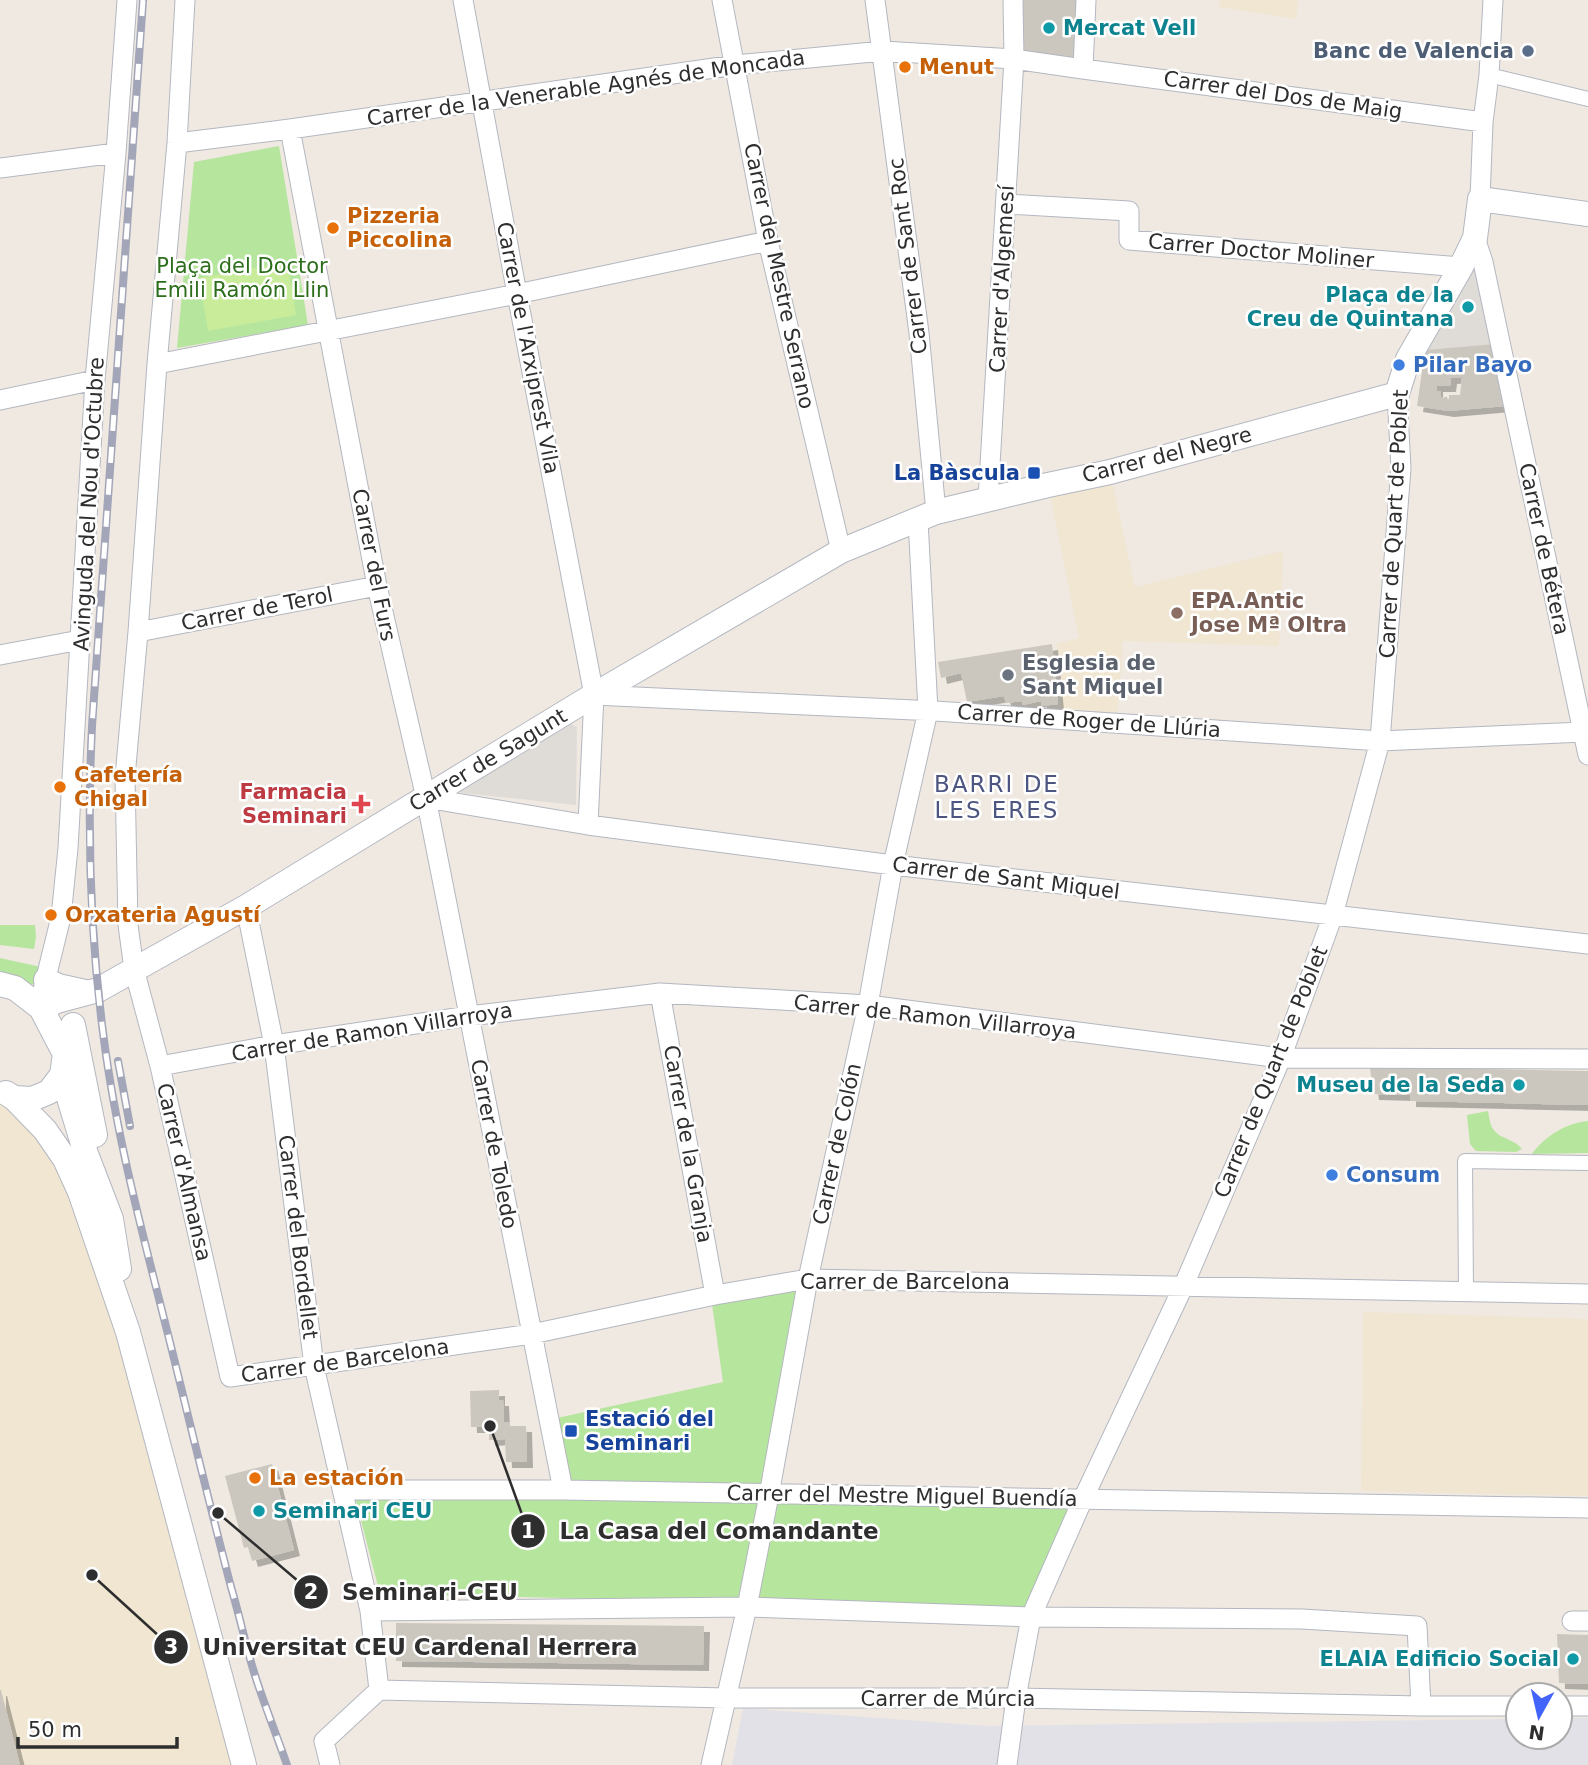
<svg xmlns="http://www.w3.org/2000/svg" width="1588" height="1765" viewBox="0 0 1588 1765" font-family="'DejaVu Sans',sans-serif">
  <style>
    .industrial { fill: #e3e1e8 }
    .education { fill: #f0e6d1 }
    .green { fill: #b6e59e }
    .pitch { fill: #c9ec9a }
    .plaza { fill: #dfdcd8 }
    .building { fill: #cbc7bf; fill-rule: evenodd; filter: url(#shadow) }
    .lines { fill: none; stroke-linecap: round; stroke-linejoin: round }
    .pedestrian-casing { stroke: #b4b7c1; stroke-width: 16 }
    .minor-casing { stroke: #b4b7c1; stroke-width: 21 }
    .tertiary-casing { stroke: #b4b7c1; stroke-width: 26 }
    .pedestrian { stroke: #fff; stroke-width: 14 }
    .minor { stroke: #fff; stroke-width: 19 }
    .tertiary { stroke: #fff; stroke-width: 24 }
    .rail-casing { stroke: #a3a6b8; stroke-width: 8 }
    .rail { stroke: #fff; stroke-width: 5; stroke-dasharray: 16; stroke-linecap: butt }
    .culture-dot { fill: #0f9aa8; stroke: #fff; stroke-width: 2.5 }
    .service-dot { fill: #5c6f8a; stroke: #fff; stroke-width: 2.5 }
    .food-dot { fill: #e8710a; stroke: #fff; stroke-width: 2.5 }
    .shop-dot { fill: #3f7fe0; stroke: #fff; stroke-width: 2.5 }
    .transit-dot { fill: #1a4fb4; stroke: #fff; stroke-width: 2.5 }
    .education-dot { fill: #8d6e63; stroke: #fff; stroke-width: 2.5 }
    .worship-dot { fill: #6b7280; stroke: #fff; stroke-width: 2.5 }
    .health-dot { fill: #e0444e; stroke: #fff; stroke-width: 2.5 }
    .labels { text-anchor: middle; stroke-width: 5; stroke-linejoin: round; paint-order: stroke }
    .culture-label { font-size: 21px; font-weight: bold; fill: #0d838f; stroke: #fff; text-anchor: end }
    .service-label { font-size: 21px; font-weight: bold; fill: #4e5e75; stroke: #fff; text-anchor: end }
    .food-label { font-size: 21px; font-weight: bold; fill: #c56008; stroke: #fff; text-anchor: start }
    .street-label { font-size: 21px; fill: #2e2e2e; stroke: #fff }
    .park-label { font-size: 21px; fill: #2c6e1b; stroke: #fff }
    .shop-label { font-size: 21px; font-weight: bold; fill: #366cbe; stroke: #fff; text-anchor: start }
    .transit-label { font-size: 21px; font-weight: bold; fill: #164399; stroke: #fff; text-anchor: end }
    .education-label { font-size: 21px; font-weight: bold; fill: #785e54; stroke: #fff; text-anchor: start }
    .worship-label { font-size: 21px; font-weight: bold; fill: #5b616d; stroke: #fff; text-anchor: start }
    .health-label { font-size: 21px; font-weight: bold; fill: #be3a42; stroke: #fff; text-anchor: end }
    .neighbourhood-label { font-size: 23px; letter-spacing: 2px; fill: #4d5680; stroke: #fff }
    .leader { fill: none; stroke: #2e2e2e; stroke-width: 2.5 }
    .callout-dot { fill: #2e2e2e; stroke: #fff; stroke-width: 2.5 }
    .mark-label { font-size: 21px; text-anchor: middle; font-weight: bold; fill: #fff }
    .callout-label { font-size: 23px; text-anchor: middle; font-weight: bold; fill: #2e2e2e; stroke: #fff; stroke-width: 5; stroke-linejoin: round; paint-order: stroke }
  </style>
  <defs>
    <filter id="shadow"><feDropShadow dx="6" dy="6" stdDeviation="0" flood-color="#0004"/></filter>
  </defs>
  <rect width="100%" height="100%" fill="#efe9e1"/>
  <path class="industrial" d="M743,1708L987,1726L1518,1719V1737H1560V1718H1588V1765H732Z"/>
  <path class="education" d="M1220,0H1298L1296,19L1219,7Z
    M1110,472L1135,587L1283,551L1279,646L1123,641L1117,723L1063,720L1057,644L1079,638L1048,485Z
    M0,1102L41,1139L86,1230L135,1389L233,1765H0Z
    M1363,1312L1588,1319V1496L1361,1491Z"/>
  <path class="green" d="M279,146L308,325L177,348L194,162Z
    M0,925H35L36,937L34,949L0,945Z
    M0,958L41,967L35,984L29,985L0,971Z
    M1488,1111C1489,1116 1490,1125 1493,1129C1499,1139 1515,1139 1522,1149L1516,1152L1476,1151L1470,1144L1467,1115Z
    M1588,1121V1153L1532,1154C1545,1136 1566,1123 1588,1121Z
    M802,1287L767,1491L569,1486L557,1418L723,1382L712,1304Z
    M355,1497L763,1501L743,1602L380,1594Z
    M774,1501L1075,1505L1028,1610L753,1601Z"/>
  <path class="pitch" d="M287,262L296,315L208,331L199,278Z"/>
  <path class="plaza" d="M1476,266L1494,344L1425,350L1468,270Z
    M571,724L577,727L576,805L463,793L460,792L461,788Z"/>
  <path class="building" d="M1018,0H1082L1080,64L1017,55Z
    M1494,344L1505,406L1448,411L1417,406L1425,350ZM1462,377L1460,395H1449V399L1441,397V391L1437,392V386H1450L1451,378Z
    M1052,644L1058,704L1041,706V701L1023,705L1022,701L1006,703L1004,696L967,702L961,673L941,678L938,662Z
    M1370,1067L1588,1071V1105L1410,1101V1095L1373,1094Z
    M499,1390V1400H503L504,1422H510V1426H526L527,1462H506L505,1439L489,1440V1427H471L470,1391Z
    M272,1464L294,1550L252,1561L248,1547L244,1548L225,1476Z
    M396,1623L704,1626L703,1665L396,1661Z
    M1557,1634L1588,1635V1684L1559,1683Z
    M0,1690H1L20,1765H0Z"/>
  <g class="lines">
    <defs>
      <path id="pedestrian" d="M1489,75L1588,99
        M1466,1291L1465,1161L1588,1163"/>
      <path id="minor" d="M185,0L177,143L157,364L138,632L125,777L128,925L134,969L160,1066L230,1377L532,1334L715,1295L808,1279L1588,1294
        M463,0L517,294L594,695L588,825
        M722,0L768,241L841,551
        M875,0L919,333L936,512
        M1013,0L1014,59L1083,69L1086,0
        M1083,69L1483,122
        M290,129L377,586L426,798L563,1490
        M177,143L290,129L735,65L883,51L1014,59L988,499
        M0,168L116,153
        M1480,199L1483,122L1489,75L1493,0
        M1006,204L1129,211V240L1461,267
        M1475,238L1483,262L1588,755
        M157,364L517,294L768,241
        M0,400L95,380
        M138,632L377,586
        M0,655L80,640
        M594,695L935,711L1380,741L1583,732
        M426,798L588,825L893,865L1588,944
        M246,907L274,1045L314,1366L370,1611L379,1690
        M660,993L715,1295
        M42,994L61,917L68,848L95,380L116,153L127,0
        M160,1066L274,1045L469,1016L660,993L868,1005L1281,1058L1588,1059
        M342,1490H563L1588,1508
        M370,1611L747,1607L1031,1617L1302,1619L1417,1626L1421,1706
        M1572,1621H1588
        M379,1690L727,1698H1016L1421,1706H1518
        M1560,1706H1588
        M330,1765L324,1741L379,1690
        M711,1765L747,1607L769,1495L808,1279L868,1005L893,865L928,711L918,520
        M1007,1765L1016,1698L1031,1617L1083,1499L1184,1285L1281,1058L1333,915L1380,741L1401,468L1397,394"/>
      <path id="tertiary" d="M46,980L58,986L85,992
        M0,984L15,988L41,1008L65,1054L62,1075L49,1092L32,1099L14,1098L6,1093
        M41,1008L57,1001L98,990L246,907L594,695L841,551L936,512L1048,485L1110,472L1397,394L1408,359L1461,267L1475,238L1480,199L1588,214
        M73,1025L95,1135
        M62,1075L86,1154L111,1219L119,1269
        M14,1098L45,1130L65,1159L80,1192L128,1332L244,1765"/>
    </defs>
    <use href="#pedestrian" class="pedestrian-casing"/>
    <use href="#minor" class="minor-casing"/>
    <use href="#tertiary" class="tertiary-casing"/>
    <use href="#pedestrian" class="pedestrian"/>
    <use href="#minor" class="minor"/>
    <use href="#tertiary" class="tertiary"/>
    <defs>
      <path id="rail" d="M143,0L92,726C87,831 90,936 104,1040C119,1155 152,1267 179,1379C196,1448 213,1518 231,1587C239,1614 245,1642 253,1669C263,1702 276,1733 287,1765
        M118,1061L130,1126"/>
    </defs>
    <use href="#rail" class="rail-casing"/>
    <use href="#rail" class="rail"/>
  </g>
  <g class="culture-dot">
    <circle cx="1049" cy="28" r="7"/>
    <circle cx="1468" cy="307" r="7"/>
    <circle cx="1519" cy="1085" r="7"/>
    <circle cx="259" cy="1511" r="7"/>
    <circle cx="1573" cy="1659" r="7"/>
  </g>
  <circle class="service-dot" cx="1528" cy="51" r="7"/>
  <g class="food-dot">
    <circle cx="905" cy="67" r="7"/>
    <circle cx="333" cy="228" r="7"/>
    <circle cx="60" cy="787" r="7"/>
    <circle cx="51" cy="915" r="7"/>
    <circle cx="255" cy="1478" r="7"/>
  </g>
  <g class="shop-dot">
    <circle cx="1399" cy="365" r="7"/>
    <circle cx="1332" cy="1175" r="7"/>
  </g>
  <g class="transit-dot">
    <rect x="1027" y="466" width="14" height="14" rx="3.5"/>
    <rect x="564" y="1424" width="14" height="14" rx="3.5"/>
  </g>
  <circle class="education-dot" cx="1177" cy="613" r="7"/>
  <circle class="worship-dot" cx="1008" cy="675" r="7"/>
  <path class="health-dot" d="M357.5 793.5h7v7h7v7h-7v7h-7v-7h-7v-7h7z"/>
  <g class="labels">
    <g class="culture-label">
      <text x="1063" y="35" text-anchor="start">Mercat Vell</text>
      <text x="1454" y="302">Plaça de la<tspan x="1454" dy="24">Creu de Quintana</tspan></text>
      <text x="1505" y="1092">Museu de la Seda</text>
      <text x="273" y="1518" text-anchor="start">Seminari CEU</text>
      <text x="1559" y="1666">ELAIA Edificio Social</text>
    </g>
    <g class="service-label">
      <text x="1514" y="58">Banc de Valencia</text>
    </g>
    <g class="food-label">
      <text x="919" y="74">Menut</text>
      <text x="347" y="223">Pizzeria<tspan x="347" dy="24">Piccolina</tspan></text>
      <text x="74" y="782">Cafetería<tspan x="74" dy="24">Chigal</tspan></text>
      <text x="65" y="922">Orxateria Agustí</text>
      <text x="269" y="1485">La estación</text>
    </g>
    <g class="street-label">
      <text transform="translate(586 88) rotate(-8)" y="7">Carrer de la Venerable Agnés de Moncada</text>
      <text transform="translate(1283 95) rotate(8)" y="7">Carrer del Dos de Maig</text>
      <text transform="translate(1261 251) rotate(5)" y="7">Carrer Doctor Moliner</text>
      <text transform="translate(908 256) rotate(-97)" y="7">Carrer de Sant Roc</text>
      <text transform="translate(779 276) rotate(78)" y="7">Carrer del Mestre Serrano</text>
      <text transform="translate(1002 279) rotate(-87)" y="7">Carrer d'Algemesí</text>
      <text transform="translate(528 348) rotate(79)" y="7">Carrer de l'Arxiprest Vila</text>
      <text transform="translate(1167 455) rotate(-14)" y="7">Carrer del Negre</text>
      <text transform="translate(89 504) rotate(-87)" y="7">Avinguda del Nou d'Octubre</text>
      <text transform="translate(1394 524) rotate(-87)" y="7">Carrer de Quart de Poblet</text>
      <text transform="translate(1544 549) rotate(78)" y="7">Carrer de Bétera</text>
      <text transform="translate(374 565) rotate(79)" y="7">Carrer del Furs</text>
      <text transform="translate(257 609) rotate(-11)" y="7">Carrer de Terol</text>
      <text transform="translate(1089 721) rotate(4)" y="7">Carrer de Roger de Llúria</text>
      <text transform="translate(488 760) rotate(-31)" y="7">Carrer de Sagunt</text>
      <text transform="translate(1006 878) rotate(7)" y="7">Carrer de Sant Miquel</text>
      <text transform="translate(935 1017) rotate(6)" y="7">Carrer de Ramon Villarroya</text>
      <text transform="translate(372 1032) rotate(-9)" y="7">Carrer de Ramon Villarroya</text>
      <text transform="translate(1271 1072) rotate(-68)" y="7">Carrer de Quart de Poblet</text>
      <text transform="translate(494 1144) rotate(79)" y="7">Carrer de Toledo</text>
      <text transform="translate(688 1144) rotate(80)" y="7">Carrer de la Granja</text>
      <text transform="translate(837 1144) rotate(-78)" y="7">Carrer de Colón</text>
      <text transform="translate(184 1172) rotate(77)" y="7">Carrer d'Almansa</text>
      <text transform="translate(298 1237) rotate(83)" y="7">Carrer del Bordellet</text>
      <text x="905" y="1289">Carrer de Barcelona</text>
      <text transform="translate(345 1361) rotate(-8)" y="7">Carrer de Barcelona</text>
      <text transform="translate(902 1496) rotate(1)" y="7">Carrer del Mestre Miguel Buendía</text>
      <text x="948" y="1706">Carrer de Múrcia</text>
    </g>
    <g class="park-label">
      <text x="242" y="273">Plaça del Doctor<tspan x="242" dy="24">Emili Ramón Llin</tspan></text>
    </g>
    <g class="shop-label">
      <text x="1413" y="372">Pilar Bayo</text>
      <text x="1346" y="1182">Consum</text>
    </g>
    <g class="transit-label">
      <text x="1020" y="480">La Bàscula</text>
      <text x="585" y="1426" text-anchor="start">Estació del<tspan x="585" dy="24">Seminari</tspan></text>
    </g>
    <g class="education-label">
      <text x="1191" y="608">EPA.Antic<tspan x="1191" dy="24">Jose Mª Oltra</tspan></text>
    </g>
    <g class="worship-label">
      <text x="1022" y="670">Esglesia de<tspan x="1022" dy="24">Sant Miquel</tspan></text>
    </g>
    <g class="health-label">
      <text x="347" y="799">Farmacia<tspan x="347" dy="24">Seminari</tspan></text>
    </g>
    <g class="neighbourhood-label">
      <text x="997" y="792">BARRI DE<tspan x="997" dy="26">LES ERES</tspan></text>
    </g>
  </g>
  <path class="leader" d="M490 1426L528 1531M218 1513L311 1592M92 1575L171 1647"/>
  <g class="callout-dot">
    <circle cx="490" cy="1426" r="7"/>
    <circle cx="218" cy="1513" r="7"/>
    <circle cx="92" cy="1575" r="7"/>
    <circle cx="528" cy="1531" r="18"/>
    <circle cx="311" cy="1592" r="18"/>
    <circle cx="171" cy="1647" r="18"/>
  </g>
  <g class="mark-label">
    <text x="528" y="1538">1</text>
    <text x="311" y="1599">2</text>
    <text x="171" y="1654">3</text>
  </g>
  <g class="callout-label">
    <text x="719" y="1539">La Casa del Comandante</text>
    <text x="430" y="1600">Seminari-CEU</text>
    <text x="420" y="1655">Universitat CEU Cardenal Herrera</text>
  </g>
  <g transform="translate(1539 1716) rotate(188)"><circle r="33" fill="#ffffff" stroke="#ababab" stroke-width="2"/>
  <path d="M0-5L12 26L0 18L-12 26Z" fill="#4264fb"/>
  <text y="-10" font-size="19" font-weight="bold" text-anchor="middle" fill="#2e2e2e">N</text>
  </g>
  <path d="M18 1737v10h159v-10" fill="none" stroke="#2e2e2e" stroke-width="3.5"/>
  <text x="28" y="1737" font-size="21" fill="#2e2e2e" stroke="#ffffff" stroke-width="5" paint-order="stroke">50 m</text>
</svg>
